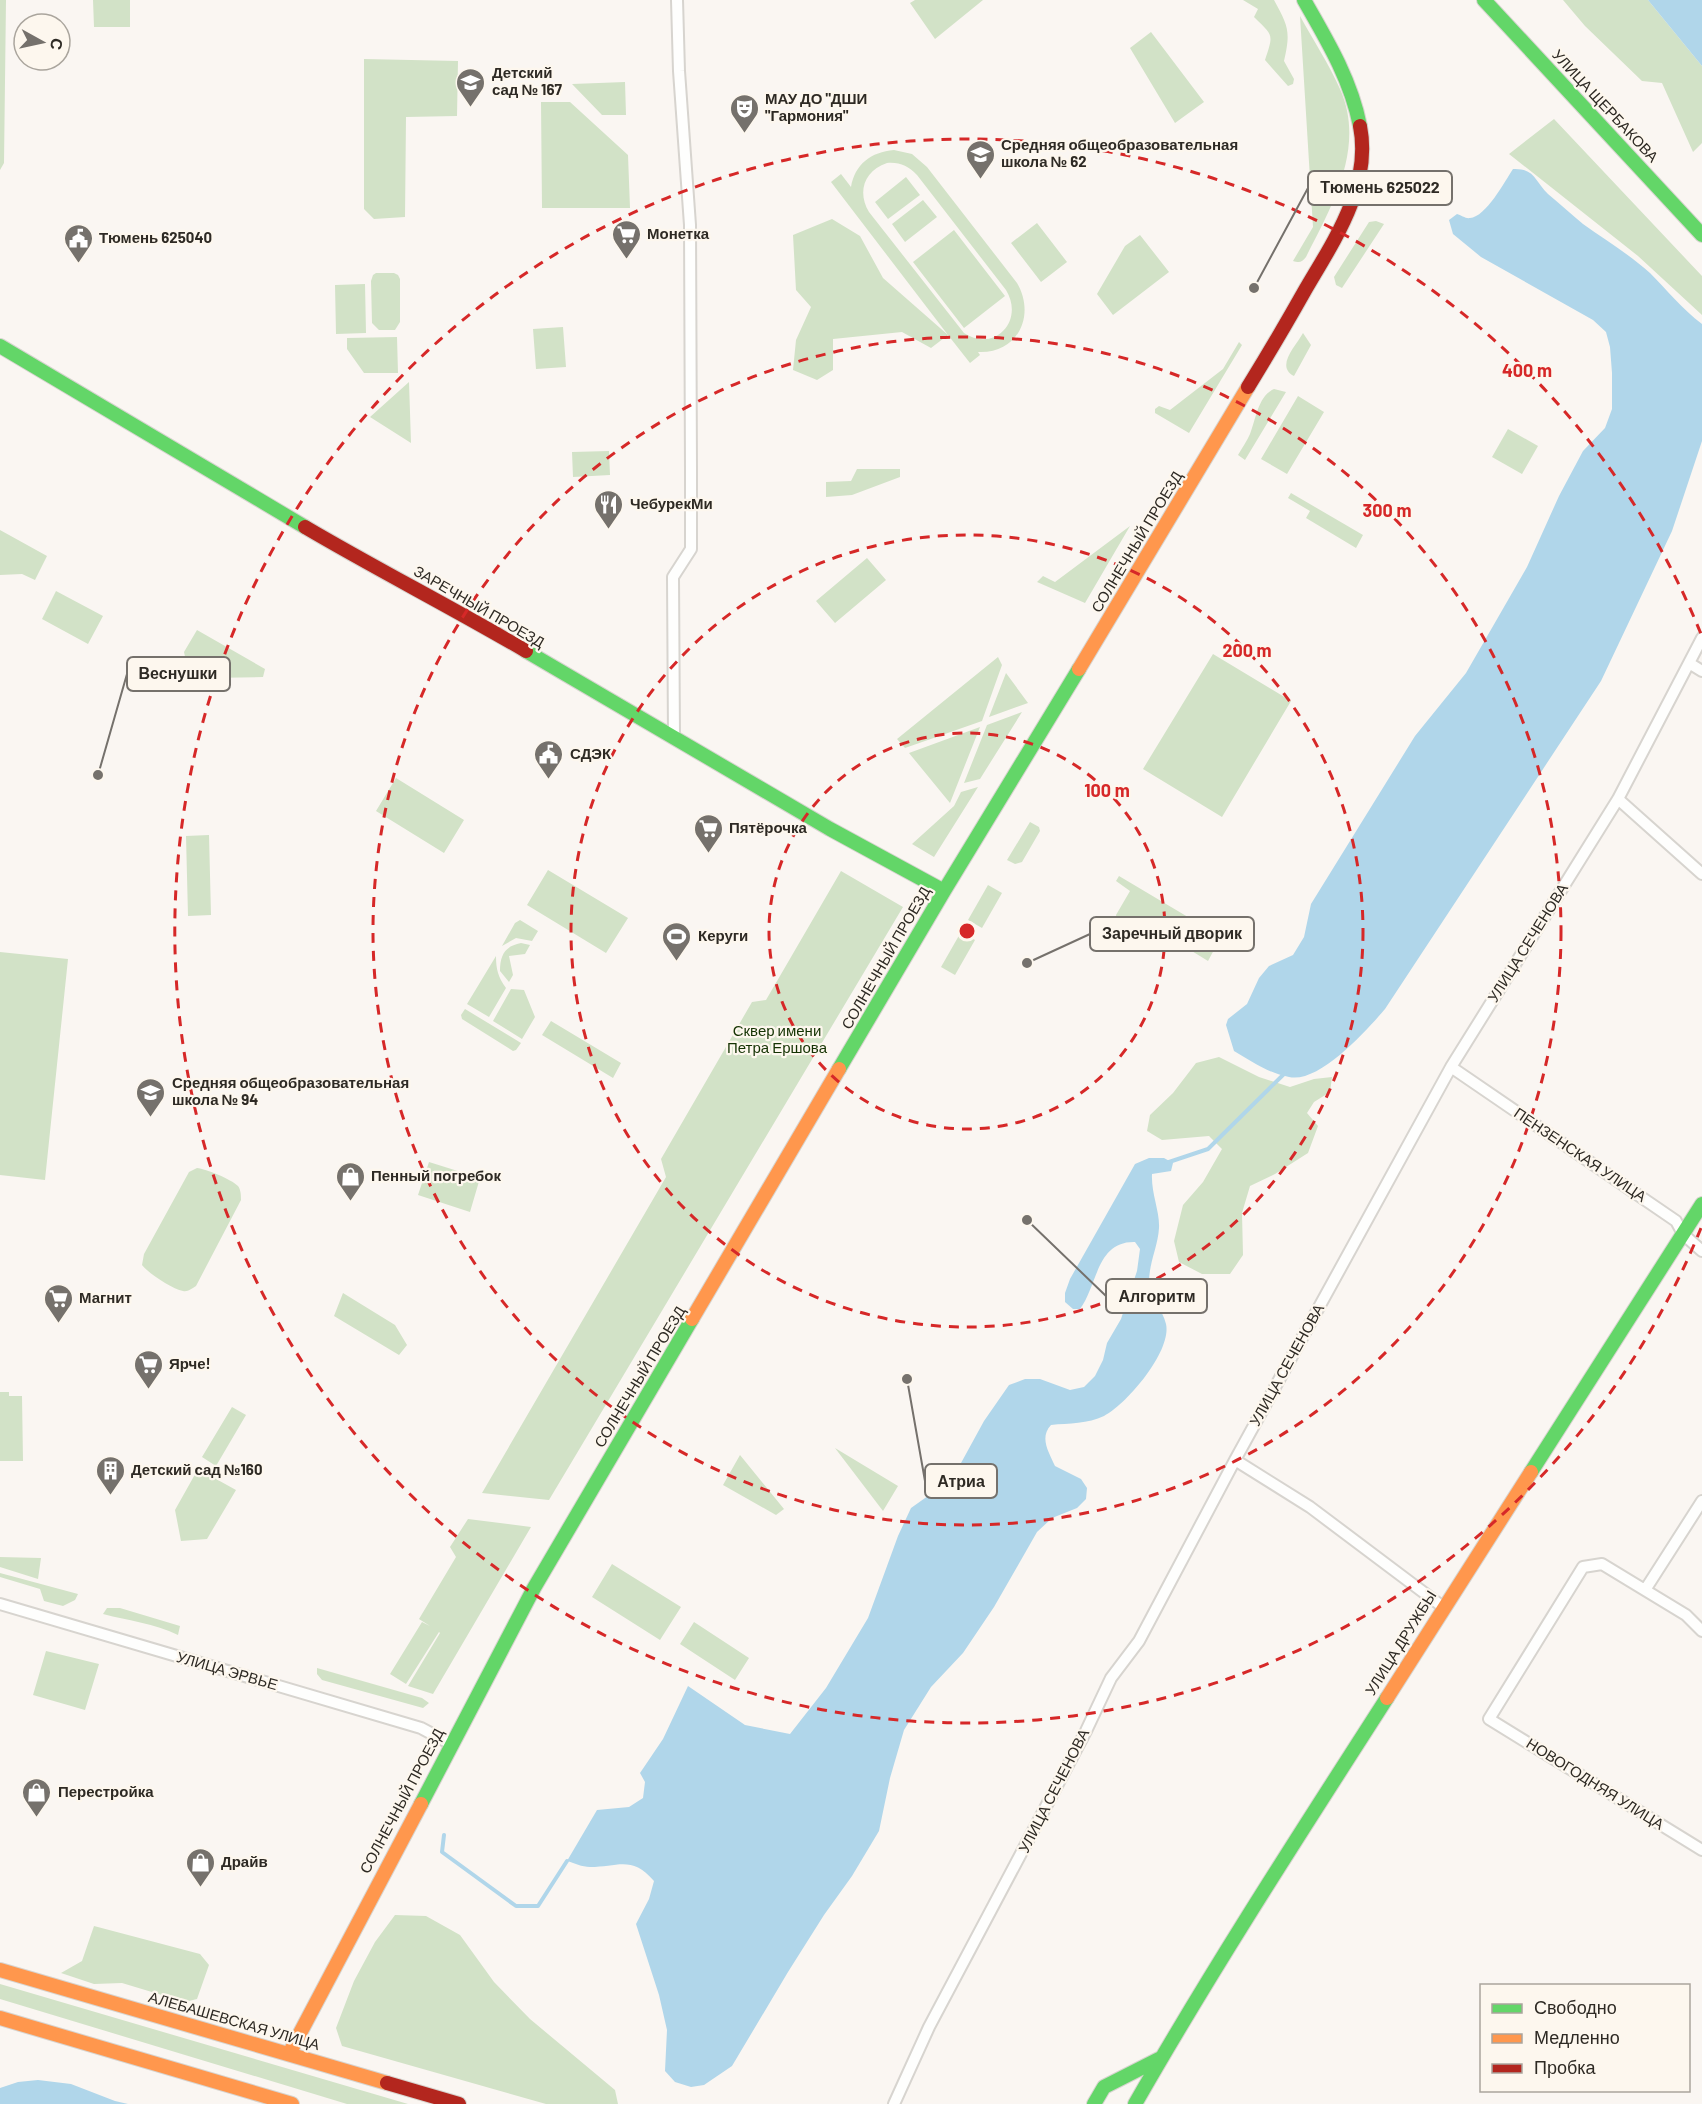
<svg xmlns="http://www.w3.org/2000/svg" width="1702" height="2104" viewBox="0 0 1702 2104" font-family="Barlow,sans-serif">
  <style>
    .green { fill: #d2e2c7; fill-rule: evenodd }
    .water { fill: #b0d6ea }
    .lines { fill: none; stroke-linecap: round; stroke-linejoin: round }
    .stream { stroke: #b0d6ea; stroke-width: 4 }
    .street-casing { stroke: #d7d4cf; stroke-width: 14 }
    .fast-casing { stroke: #d7d4cf; stroke-width: 16 }
    .slow-casing { stroke: #d7d4cf; stroke-width: 16 }
    .jam-casing { stroke: #d7d4cf; stroke-width: 16 }
    .street { stroke: #fefefd; stroke-width: 10 }
    .fast { stroke: #63d668; stroke-width: 14 }
    .slow { stroke: #ff974d; stroke-width: 14 }
    .jam { stroke: #b3261e; stroke-width: 14 }
    .ring { fill: none; stroke: #d62828; stroke-width: 3; stroke-dasharray: 10 8 }
    .labels { text-anchor: middle; stroke-width: 4.5; stroke-linejoin: round; paint-order: stroke }
    .poi-label { font-size: 15px; font-weight: bold; fill: #2e2a24; stroke: #fdf7ee; text-anchor: start }
    .street-label { font-size: 15px; fill: #2e2a24; stroke: #fdf7ee }
    .park-label { font-size: 15px; fill: #143303; stroke: #fdf7ee }
    .centre { fill: #d62828; stroke: #fdf7ee; stroke-width: 3 }
    .ring-label { font-size: 18px; text-anchor: middle; font-weight: bold; fill: #d62828; stroke: #fdf7ee; stroke-width: 4.5; stroke-linejoin: round; paint-order: stroke }
    .leader { fill: none; stroke: #75716c; stroke-width: 2 }
    .callout-dot { fill: #75716c; stroke: #fdf7ee; stroke-width: 2 }
    .callout { fill: #fdf7ee; stroke: #75716c; stroke-width: 2 }
    .callout-label { font-size: 16px; text-anchor: middle; font-weight: bold; fill: #2e2a24 }
  </style>
  <rect width="100%" height="100%" fill="#faf6f2"/>
  <path class="green" d="M0,0H6L4,163L0,170Z
    M93,0H130V27H94Z
    M915,0H983L935,39L910,3Z
    M1243,0H1274C1288,26 1291,31 1284,61L1294,79L1293,84L1288,86L1265,60C1274,33 1273,36 1254,17L1258,9Z
    M1563,0H1648L1702,66V143L1693,152L1662,83L1642,81L1585,26Z
    M1300,16C1313,40 1329,64 1340,89C1366,147 1332,206 1306,257C1302,262 1300,263 1293,261L1313,227Z
    M1151,32L1204,102L1175,123L1130,48Z
    M364,59L458,61L457,116L406,117L405,217L374,219L364,209Z
    M625,82L626,115H602L572,84Z
    M541,102H570L628,155L630,208H542Z
    M1554,119L1702,276V315L1638,256L1509,154Z
    M894,150L912,154L927,167L1017,283C1036,315 1018,354 978,352L980,355L970,363L948,335L931,348L902,332L833,339V370L817,380L793,370L796,340L811,307L796,290L793,235L832,219L860,236L883,278L948,335L831,182L841,174L851,187C855,164 871,152 894,150ZM887,163C900,162 908,166 917,175L1006,290C1025,321 994,353 964,333L869,212C857,192 864,171 887,163Z
    M906,177L920,195L888,219L875,202Z
    M923,200L937,217L905,242L892,224Z
    M1376,221L1384,224L1342,288L1336,285L1334,277L1369,222Z
    M1037,223L1067,262L1041,282L1011,243Z
    M954,230L1005,296L964,328L913,262Z
    M1140,235L1169,272L1113,315L1097,294L1125,246Z
    M376,273H394L398,275L400,279V322L395,330H379L372,323L371,281L373,275Z
    M365,284L366,333L336,334L335,285Z
    M563,327L566,367L536,369L533,329Z
    M1303,333L1311,345L1294,376C1275,366 1296,346 1303,333Z
    M397,337L398,373H364L347,349V338Z
    M1239,342L1242,345L1189,433L1155,413V409L1159,406L1170,410L1223,369Z
    M409,382L411,443L370,417Z
    M1274,389L1286,392L1245,460L1238,455C1242,448 1247,441 1250,434C1256,419 1258,396 1274,389Z
    M1298,396L1324,412L1287,474L1261,459Z
    M1508,429L1538,446L1522,474L1492,457Z
    M609,451L610,475L573,477L572,452Z
    M857,469H900V477L852,495L826,497V482L851,481Z
    M1291,493L1363,535L1356,548L1306,518L1310,511L1288,498Z
    M1130,526L1085,603L1037,582L1043,576L1055,582Z
    M0,530L47,556L35,580L22,574L0,575Z
    M867,558L886,580L835,623L816,601Z
    M56,591L103,616L88,644L42,619Z
    M197,630L265,669L263,677L208,678L187,666L184,652Z
    M1213,654L1291,701L1222,817L1143,769Z
    M998,657L1002,665L982,721L905,748L897,739Z
    M1006,673L1028,703L989,717Z
    M1022,712L980,779L964,783L987,725Z
    M980,727L950,803L909,753Z
    M396,778L464,820L444,853L376,811Z
    M978,787L934,857L912,844L954,806L961,792Z
    M1030,822L1039,827L1040,831L1022,862L1015,864L1007,860Z
    M209,835L211,915L188,916L186,836Z
    M548,870L628,918L606,953L527,905Z
    M841,871L903,907L549,1500L482,1493L666,1177L661,1159L752,1002L766,1000Z
    M1119,876L1198,923L1193,934L1215,948L1208,961L1156,929L1137,934L1118,923L1116,915L1130,891L1116,881Z
    M988,885L1002,893L982,928L968,920Z
    M520,920L538,931L532,941L516,938L502,946L515,923Z
    M961,932L975,940L955,975L941,967Z
    M521,943L530,945L525,954L509,956L513,975L509,982L500,971C500,955 505,946 521,943Z
    M0,952L68,959L45,1180L0,1175Z
    M496,956C496,969 498,977 506,988L489,1017L467,1004Z
    M511,989L524,990L535,1017L522,1039L493,1021Z
    M465,1009L521,1043L516,1050L513,1051L462,1019L461,1015Z
    M551,1021L621,1063L613,1078L542,1035Z
    M1219,1057L1259,1077L1290,1087L1314,1079L1332,1077L1330,1092L1314,1102L1307,1113L1318,1126L1308,1153L1275,1174L1250,1186L1242,1213L1243,1255L1230,1274H1202L1179,1262L1174,1241L1183,1205L1203,1182L1222,1149L1209,1136L1162,1140L1147,1131L1150,1115L1173,1093L1196,1063Z
    M429,1162L480,1178L470,1212L418,1195Z
    M197,1168C206,1169 231,1179 238,1186C241,1190 241,1196 241,1200L196,1286C191,1289 188,1292 183,1291C172,1289 148,1273 142,1265L144,1254L189,1172Z
    M343,1293L395,1325L407,1345L399,1355L334,1316Z
    M0,1392H9V1396H22L23,1461H0Z
    M232,1407L246,1415L216,1466L202,1457Z
    M835,1448L898,1486L883,1511Z
    M740,1455L784,1509L776,1515L723,1485Z
    M198,1469L236,1490L207,1539L181,1541L175,1510Z
    M468,1519L531,1527L433,1694L408,1686L440,1633L439,1632L406,1684L390,1674L422,1622L430,1626L419,1619L456,1557L450,1547Z
    M0,1557L41,1558L38,1579L0,1567Z
    M612,1564L681,1607L660,1640L592,1597Z
    M0,1573L78,1594L75,1600L63,1606L44,1601L40,1589L0,1577Z
    M107,1608H120L180,1626L178,1635C154,1623 129,1621 103,1614Z
    M694,1622L749,1658L735,1680L680,1644Z
    M46,1651L99,1664L85,1710L33,1695Z
    M317,1668L422,1698L429,1703L423,1708L322,1680L317,1674Z
    M395,1915L426,1916L460,1935L494,1982L530,2019L615,2090L618,2104H546L342,2046L336,2028L354,1981L375,1942Z
    M94,1926L200,1954L209,1965L197,1999L185,2002L122,1983L94,1984L61,1973L82,1961Z
    M0,1985V1984L408,2104H347L0,1999Z"/>
  <path class="water" d="M1648,0H1702V66Z
    M1513,169C1535,168 1535,182 1548,194C1560,204 1571,214 1583,224C1605,240 1629,254 1650,273C1667,290 1682,309 1702,324V441L1672,531L1601,681L1385,1009C1367,1030 1319,1084 1289,1077C1268,1073 1251,1061 1234,1051L1226,1025L1228,1019L1247,1004L1259,978L1269,966L1293,955L1304,937L1311,904L1415,736L1466,673L1527,567L1559,496L1583,451L1605,428L1612,409V373L1610,347L1606,332L1593,320L1481,257L1453,234L1449,220L1457,214C1461,215 1466,219 1470,218C1486,217 1505,181 1513,169Z
    M1149,1158H1164L1173,1163L1171,1171L1152,1174C1151,1193 1160,1212 1159,1228C1158,1246 1149,1263 1149,1282C1149,1296 1163,1310 1166,1324C1172,1351 1127,1404 1104,1416C1088,1424 1069,1423 1051,1425C1039,1438 1049,1452 1055,1466L1081,1479L1087,1488L1086,1499L1077,1508L1052,1518L1037,1532L994,1607L963,1653L931,1687L904,1730L890,1778L879,1831L852,1876L824,1915L788,1972L732,2066L704,2085L691,2087L675,2082L665,2071L667,2030L659,1995L636,1924L649,1899L654,1881C632,1855 618,1867 590,1867C582,1867 574,1863 567,1861L597,1810L629,1807L643,1798L645,1782L640,1773L663,1739L688,1686L745,1725L790,1734L826,1688L868,1618L898,1536L911,1508L942,1486L961,1463L984,1421L1009,1385L1025,1379H1040L1070,1390L1084,1387L1095,1376L1103,1360L1107,1343L1121,1319L1137,1271L1140,1249L1135,1242C1096,1241 1098,1285 1080,1309H1073L1065,1302V1293L1070,1279L1135,1164Z
    M38,2080L71,2084L115,2101L128,2104H0V2088L18,2082Z"/>
  <g class="lines">
    <path class="stream" d="M1166,1163L1208,1149L1285,1073
      M444,1835L442,1852L516,1906H538L567,1861"/>
    <defs>
      <path id="street" d="M1689,663L1702,671
        M674,738L673,577L691,549V469L690,225L679,71L677,0
        M1618,799L1702,874
        M1451,1067L1676,1221L1683,1234L1702,1251
        M1235,1460L1310,1507L1443,1607
        M1645,1590L1702,1501
        M0,1604L421,1728L451,1744
        M1702,1631L1686,1615L1602,1564L1583,1567L1489,1719L1702,1850
        M894,2104L929,2027L1086,1731L1111,1678L1139,1641L1235,1460L1451,1067L1618,799L1702,638"/>
      <path id="fast" d="M1304,0C1327,40 1351,80 1360,126
        M1484,0L1702,235
        M0,346L305,527
        M526,651L830,829L944,891
        M839,1069L944,891L1079,669
        M1531,1472L1702,1204
        M421,1804L534,1588L692,1319
        M1094,2104L1104,2087L1161,2058
        M1135,2104C1214,1966 1301,1832 1387,1698"/>
      <path id="slow" d="M1079,669L1248,387
        M692,1319L839,1069
        M1387,1698L1531,1472
        M0,1970L387,2083
        M0,2018L292,2104
        M289,2054L421,1804"/>
      <path id="jam" d="M1248,387C1267,356 1286,324 1304,292C1333,242 1372,187 1360,126
        M305,527C378,570 453,608 526,651
        M387,2083L459,2104"/>
    </defs>
    <use href="#street" class="street-casing"/>
    <use href="#fast" class="fast-casing"/>
    <use href="#slow" class="slow-casing"/>
    <use href="#jam" class="jam-casing"/>
    <use href="#street" class="street"/>
    <use href="#fast" class="fast"/>
    <use href="#slow" class="slow"/>
    <use href="#jam" class="jam"/>
  </g>
  <g class="ring">
    <circle cx="967" cy="931" r="198"/>
    <circle cx="967" cy="931" r="396"/>
    <circle cx="967" cy="931" r="594"/>
    <path d="M1701 1228A792 792 0 1 1 1701 634"/>
  </g>
  <defs>
    <symbol id="school-pin" viewBox="-11 -11 22 30"><path d="M0 17L-7.5 6A9.5 9.5 0 1 1 7.5 6Z" fill="#75716c" stroke="#fdf7ee"/><path d="M0-5L7-2L0 1L-7-2ZM-4 1L0 2.5L4 1V4Q0 6-4 4Z" fill="#fff"/></symbol>
    <symbol id="theatre-pin" viewBox="-11 -11 22 30"><path d="M0 17L-7.5 6A9.5 9.5 0 1 1 7.5 6Z" fill="#75716c" stroke="#fdf7ee"/><path d="M-5-5.5Q0-4 5-5.5V0Q5 5 0 6Q-5 5-5 0ZM-3.3-2.5H-1v1.5H-3.3ZM1-2.5H3.3v1.5H1ZM-2.8 1Q0 5.5 2.8 1Z" fill="#fff"/></symbol>
    <symbol id="supermarket-pin" viewBox="-11 -11 22 30"><path d="M0 17L-7.5 6A9.5 9.5 0 1 1 7.5 6Z" fill="#75716c" stroke="#fdf7ee"/><path d="M-6-5.5h2.5l.6 2H6L4.5 2H-2.5L-4.4-4H-6ZM-1.5 3.2a1.3 1.3 0 1 0 .1 0ZM3 3.2a1.3 1.3 0 1 0 .1 0Z" fill="#fff"/></symbol>
    <symbol id="civic-pin" viewBox="-11 -11 22 30"><path d="M0 17L-7.5 6A9.5 9.5 0 1 1 7.5 6Z" fill="#75716c" stroke="#fdf7ee"/><path d="M-.6-6.5H3V-4.5H.6V-3L4-1V1h2V6H-6V1h2V-1L-.6-3ZM-1.2 2.5V6h2.4V2.5Z" fill="#fff"/></symbol>
    <symbol id="restaurant-pin" viewBox="-11 -11 22 30"><path d="M0 17L-7.5 6A9.5 9.5 0 1 1 7.5 6Z" fill="#75716c" stroke="#fdf7ee"/><path d="M-5-6h1v4h1v-4h1v4h1v-4h1v5L-1.5 .5V6h-2V.5L-5-1ZM5-6V6H3V1.5H1.5Q1.5-4 5-6Z" fill="#fff"/></symbol>
    <symbol id="stadium-pin" viewBox="-11 -11 22 30"><path d="M0 17L-7.5 6A9.5 9.5 0 1 1 7.5 6Z" fill="#75716c" stroke="#fdf7ee"/><path d="M0-5a6.5 5 0 1 0 0 10a6.5 5 0 1 0 0-10ZM-3.5-1.8h7v3.6h-7Z" fill="#fff"/></symbol>
    <symbol id="shop-pin" viewBox="-11 -11 22 30"><path d="M0 17L-7.5 6A9.5 9.5 0 1 1 7.5 6Z" fill="#75716c" stroke="#fdf7ee"/><path d="M-5-2.5h2.3a2.7 3.5 0 0 1 5.4 0H5L5.5 6h-11ZM-1.5-2.5h3a1.5 2.3 0 0 0-3 0Z" fill="#fff"/></symbol>
    <symbol id="building-pin" viewBox="-11 -11 22 30"><path d="M0 17L-7.5 6A9.5 9.5 0 1 1 7.5 6Z" fill="#75716c" stroke="#fdf7ee"/><path d="M-4-6H4V6H1V3H-1V6H-4ZM-2.5-4.3h1.7v1.8h-1.7ZM.8-4.3h1.7v1.8H.8ZM-2.5-1h1.7V.8h-1.7ZM.8-1h1.7V.8H.8Z" fill="#fff"/></symbol>
  </defs>
  <g fill-rule="evenodd">
    <use href="#school-pin" x="454" y="66" width="33" height="45"/>
    <use href="#theatre-pin" x="728" y="92" width="33" height="45"/>
    <use href="#school-pin" x="964" y="138" width="33" height="45"/>
    <use href="#supermarket-pin" x="610" y="218" width="33" height="45"/>
    <use href="#civic-pin" x="62" y="222" width="33" height="45"/>
    <use href="#restaurant-pin" x="592" y="488" width="33" height="45"/>
    <use href="#civic-pin" x="532" y="738" width="33" height="45"/>
    <use href="#supermarket-pin" x="692" y="812" width="33" height="45"/>
    <use href="#stadium-pin" x="660" y="920" width="33" height="45"/>
    <use href="#school-pin" x="134" y="1076" width="33" height="45"/>
    <use href="#shop-pin" x="334" y="1160" width="33" height="45"/>
    <use href="#supermarket-pin" x="42" y="1282" width="33" height="45"/>
    <use href="#supermarket-pin" x="132" y="1348" width="33" height="45"/>
    <use href="#building-pin" x="94" y="1454" width="33" height="45"/>
    <use href="#shop-pin" x="20" y="1776" width="33" height="45"/>
    <use href="#shop-pin" x="184" y="1846" width="33" height="45"/>
  </g>
  <g class="labels">
    <g class="poi-label">
      <text x="492" y="78">Детский<tspan x="492" dy="17">сад № 167</tspan></text>
      <text x="765" y="104">МАУ ДО "ДШИ<tspan x="765" dy="17">"Гармония"</tspan></text>
      <text x="1001" y="150">Средняя общеобразовательная<tspan x="1001" dy="17">школа № 62</tspan></text>
      <text x="647" y="239">Монетка</text>
      <text x="99" y="243">Тюмень 625040</text>
      <text x="630" y="509">ЧебурекМи</text>
      <text x="570" y="759">СДЭК</text>
      <text x="729" y="833">Пятёрочка</text>
      <text x="698" y="941">Керуги</text>
      <text x="172" y="1088">Средняя общеобразовательная<tspan x="172" dy="17">школа № 94</tspan></text>
      <text x="371" y="1181">Пенный погребок</text>
      <text x="79" y="1303">Магнит</text>
      <text x="169" y="1369">Ярче!</text>
      <text x="131" y="1475">Детский сад №160</text>
      <text x="58" y="1797">Перестройка</text>
      <text x="221" y="1867">Драйв</text>
    </g>
    <g class="street-label">
      <text transform="translate(1605 106) rotate(47)" y="5">УЛИЦА ЩЕРБАКОВА</text>
      <text transform="translate(1137 542) rotate(-59)" y="5">СОЛНЕЧНЫЙ ПРОЕЗД</text>
      <text transform="translate(479 607) rotate(30)" y="5">ЗАРЕЧНЫЙ ПРОЕЗД</text>
      <text transform="translate(1528 943) rotate(-58)" y="5">УЛИЦА СЕЧЕНОВА</text>
      <text transform="translate(886 958) rotate(-60)" y="5">СОЛНЕЧНЫЙ ПРОЕЗД</text>
      <text transform="translate(1580 1155) rotate(34)" y="5">ПЕНЗЕНСКАЯ УЛИЦА</text>
      <text transform="translate(1287 1365) rotate(-61)" y="5">УЛИЦА СЕЧЕНОВА</text>
      <text transform="translate(640 1377) rotate(-59)" y="5">СОЛНЕЧНЫЙ ПРОЕЗД</text>
      <text transform="translate(1401 1643) rotate(-58)" y="5">УЛИЦА ДРУЖБЫ</text>
      <text transform="translate(227 1671) rotate(16)" y="5">УЛИЦА ЭРВЬЕ</text>
      <text transform="translate(1595 1784) rotate(32)" y="5">НОВОГОДНЯЯ УЛИЦА</text>
      <text transform="translate(1054 1791) rotate(-63)" y="5">УЛИЦА СЕЧЕНОВА</text>
      <text transform="translate(402 1801) rotate(-62)" y="5">СОЛНЕЧНЫЙ ПРОЕЗД</text>
      <text transform="translate(234 2021) rotate(16)" y="5">АЛЕБАШЕВСКАЯ УЛИЦА</text>
    </g>
    <g class="park-label">
      <text x="777" y="1036">Сквер имени<tspan x="777" dy="17">Петра Ершова</tspan></text>
    </g>
  </g>
  <circle cx="967" cy="931" r="9" class="centre"/>
  <g class="ring-label">
    <text x="1527" y="377">400 m</text>
    <text x="1387" y="517">300 m</text>
    <text x="1247" y="657">200 m</text>
    <text x="1107" y="797">100 m</text>
  </g>
  <path class="leader" d="M1254 288L1308 188M98 775L127 674M1027 963L1090 934M1027 1220L1106 1296M907 1379L925 1481"/>
  <g class="callout-dot">
    <circle cx="1254" cy="288" r="6"/>
    <circle cx="98" cy="775" r="6"/>
    <circle cx="1027" cy="963" r="6"/>
    <circle cx="1027" cy="1220" r="6"/>
    <circle cx="907" cy="1379" r="6"/>
  </g>
  <g class="callout">
    <rect x="1308" y="171" width="144" height="34" rx="6"/>
    <rect x="127" y="657" width="103" height="34" rx="6"/>
    <rect x="1090" y="917" width="164" height="34" rx="6"/>
    <rect x="1106" y="1279" width="101" height="34" rx="6"/>
    <rect x="925" y="1464" width="72" height="34" rx="6"/>
  </g>
  <g class="callout-label">
    <text x="1380" y="193">Тюмень 625022</text>
    <text x="178" y="679">Веснушки</text>
    <text x="1172" y="939">Заречный дворик</text>
    <text x="1157" y="1302">Алгоритм</text>
    <text x="961" y="1487">Атриа</text>
  </g>
  <rect x="1480" y="1984" width="210" height="108" fill="#fdf7ee" stroke="#aaa59d" stroke-width="1.5"/>
  <rect x="1492" y="2004" width="30" height="9" fill="#63d668" stroke="#aaa59d" stroke-width="1.5"/>
  <text x="1534" y="2014" font-size="18" fill="#2e2a24">Свободно</text>
  <rect x="1492" y="2034" width="30" height="9" fill="#ff974d" stroke="#aaa59d" stroke-width="1.5"/>
  <text x="1534" y="2044" font-size="18" fill="#2e2a24">Медленно</text>
  <rect x="1492" y="2064" width="30" height="9" fill="#b3261e" stroke="#aaa59d" stroke-width="1.5"/>
  <text x="1534" y="2074" font-size="18" fill="#2e2a24">Пробка</text>
  <g transform="translate(42 42) rotate(98)"><circle r="28" fill="#fdf7ee" stroke="#aaa59d" stroke-width="1.5"/>
  <path d="M0-4.5L10 22L0 15L-10 22Z" fill="#75716c"/>
  <text y="-9" font-size="16" font-weight="bold" text-anchor="middle" fill="#2e2a24">С</text>
  </g>
</svg>
